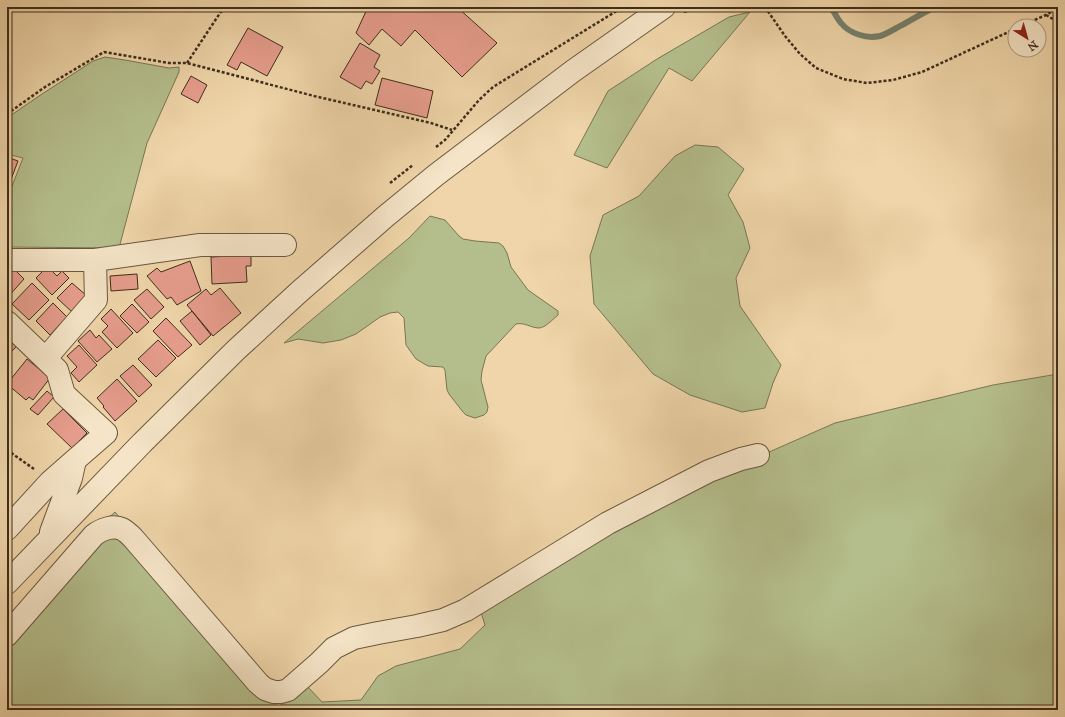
<svg xmlns="http://www.w3.org/2000/svg" width="1065" height="717" viewBox="0 0 1065 717" font-family="'IM FELL Great Primer',serif">
  <style>
    .green { fill: #b4be8c; stroke: #797654 }
    .lines { fill: none; stroke-linecap: round; stroke-linejoin: round }
    .stream { stroke: #75816f; stroke-width: 6 }
    .building { fill: #e79d8d; stroke: #3e2e1c }
    .minor-casing { stroke: #6a583f; stroke-width: 24 }
    .path { stroke: #3e2e1c; stroke-width: 2.5; stroke-dasharray: 3 2; stroke-linecap: butt }
    .minor { stroke: #f5e4c7; stroke-width: 22 }
  </style>
  <rect width="100%" height="100%" fill="#efd5a9"/>
  <filter id="stains"><feTurbulence type="fractalNoise" baseFrequency=".005" numOctaves="4"/><feColorMatrix values="0 0 0 0 .2 0 0 0 0 .09 0 0 0 0 .02 0 0 0 .5 -.17"/></filter>
  <radialGradient id="worn" r=".72"><stop offset=".6" stop-color="#630" stop-opacity="0"/><stop offset="1" stop-color="#630" stop-opacity=".3"/></radialGradient>
  <path class="green" d="M750,12L692,81L669,68L607,168L574,155L608,91L657,59L729,17Z
    M105,57L125,60L169,68L179,67V72L147,143L119,248L7,247V199L23,158L7,154V118L39,96L93,61Z
    M695,145L718,147L744,169L728,195L743,222L750,248L736,278L740,306L781,365L773,383L765,408L742,412L690,395L653,374L594,304L590,256L603,215L639,196L675,156Z
    M430,216L445,220L459,236L463,239L475,241L499,243L503,246L507,253L511,267L528,290L558,311V315C553,319 545,328 539,328C531,328 524,322 516,324L486,356L482,371L481,380L488,407L487,412L484,415L475,418L466,415L463,412L449,394L447,390L445,370L443,367L428,366L416,359L406,345L404,318L398,312L390,313L380,317L356,334L341,340L323,343L298,339L284,343L409,238Z
    M1058,374V710H7V634L90,535L115,512L278,707L307,686L322,702L361,700L378,676L396,666L460,649L485,625L479,606L651,504L835,423L993,385Z"/>
  <g class="lines">
    <path class="stream" d="M831,7C834,12 837,18 841,23C850,34 867,39 880,36C887,34 893,30 900,26C911,20 923,13 935,7"/>
  </g>
  <path class="building" d="M368,7H457L497,43L462,77L415,30L401,46L382,29L369,45L356,33Z
    M248,28L283,47L267,76L241,62L237,70L227,65Z
    M360,43L380,55L374,67L380,71L372,84L366,81L361,89L340,77Z
    M191,76L207,85L198,103L181,94Z
    M382,78L433,91L427,118L375,105Z
    M7,157L18,161L7,190Z
    M251,255V266H246L247,282L212,284L211,257Z
    M190,261L201,291L177,305L171,297L167,299L147,276L157,268L161,272Z
    M46,268L50,269L57,276L62,271L69,278L52,295L36,278Z
    M14,269L24,279L7,298V275L8,276Z
    M137,274L138,289L111,291L110,276Z
    M32,283L49,300L29,320L12,304Z
    M72,283L87,296L72,312L57,298Z
    M220,288L241,313L213,336L187,305L206,289L211,295Z
    M147,289L164,307L151,319L134,300Z
    M53,303L67,317L50,335L36,321Z
    M132,304L149,322L137,333L120,316Z
    M111,309L133,333L117,348L102,332L108,326L101,319Z
    M192,311L211,335L200,345L180,321Z
    M166,318L192,345L178,357L153,331Z
    M90,330L96,338L99,335L112,349L97,362L78,341Z
    M7,336L17,346L7,356Z
    M158,340L176,358L156,377L138,359Z
    M79,345L97,365L79,382L71,373L77,367L67,356Z
    M27,359L50,378L33,400L29,397L26,400L7,384Z
    M133,365L152,385L139,397L120,376Z
    M117,379L137,401L115,421L103,407L104,406L97,398Z
    M47,391L54,397L38,415L30,409Z
    M63,409L87,433L79,441L81,443L74,450L47,424Z
    M7,501L15,508L7,517Z"/>
  <g class="lines">
    <defs>
      <path id="minor" d="M7,260H95L200,245H285
        M7,322L57,370L64,394L106,433L75,460L71,478L51,532
        M46,358L96,300L95,260
        M7,529L50,482L75,460
        M7,583L142,443L236,350L299,292L386,216L436,175L573,71L664,7
        M7,635L94,535C102,529 113,525 122,529C126,531 130,535 133,538L258,683L265,689L274,692H281L288,690L319,663L334,648L354,638L378,633L417,626L443,620L466,610L608,523L709,471L741,459L758,455"/>
    </defs>
    <use href="#minor" class="minor-casing"/>
    <path class="path" d="M765,7L785,36L800,54L816,68L843,79L867,83L893,80L922,72L1015,29
      M7,8L8,7
      M684,12L700,7
      M1046,15L1058,22
      M1021,26L1046,15L1058,8
      M187,63L224,7
      M7,114L45,87L104,52L169,63H187L314,96L431,123L452,130
      M436,147L445,140L479,100L493,87L623,7
      M390,183L413,165
      M7,450L34,469"/>
    <use href="#minor" class="minor"/>
  </g>
  <rect width="1065" height="717" fill="none" stroke="#efd5a9" stroke-width="24"/>
  <rect x="8" y="8" width="1049" height="701" fill="none" stroke="#3e2e1c" stroke-width="2"/>
  <rect x="12" y="12" width="1041" height="693" fill="none" stroke="#3e2e1c"/>
  <g transform="translate(1027 38) rotate(143)"><circle r="19" fill="#f5e4c7" stroke="#ac9b83"/>
  <path d="M0-3L7 15L0 10L-7 15Z" fill="#8f2418"/>
  <text y="-6" font-size="11" font-weight="bold" text-anchor="middle" fill="#3e2e1c">N</text>
  </g>
  <rect width="100%" height="100%" filter="url(#stains)"/>
  <rect width="100%" height="100%" fill="url(#worn)"/>
</svg>
